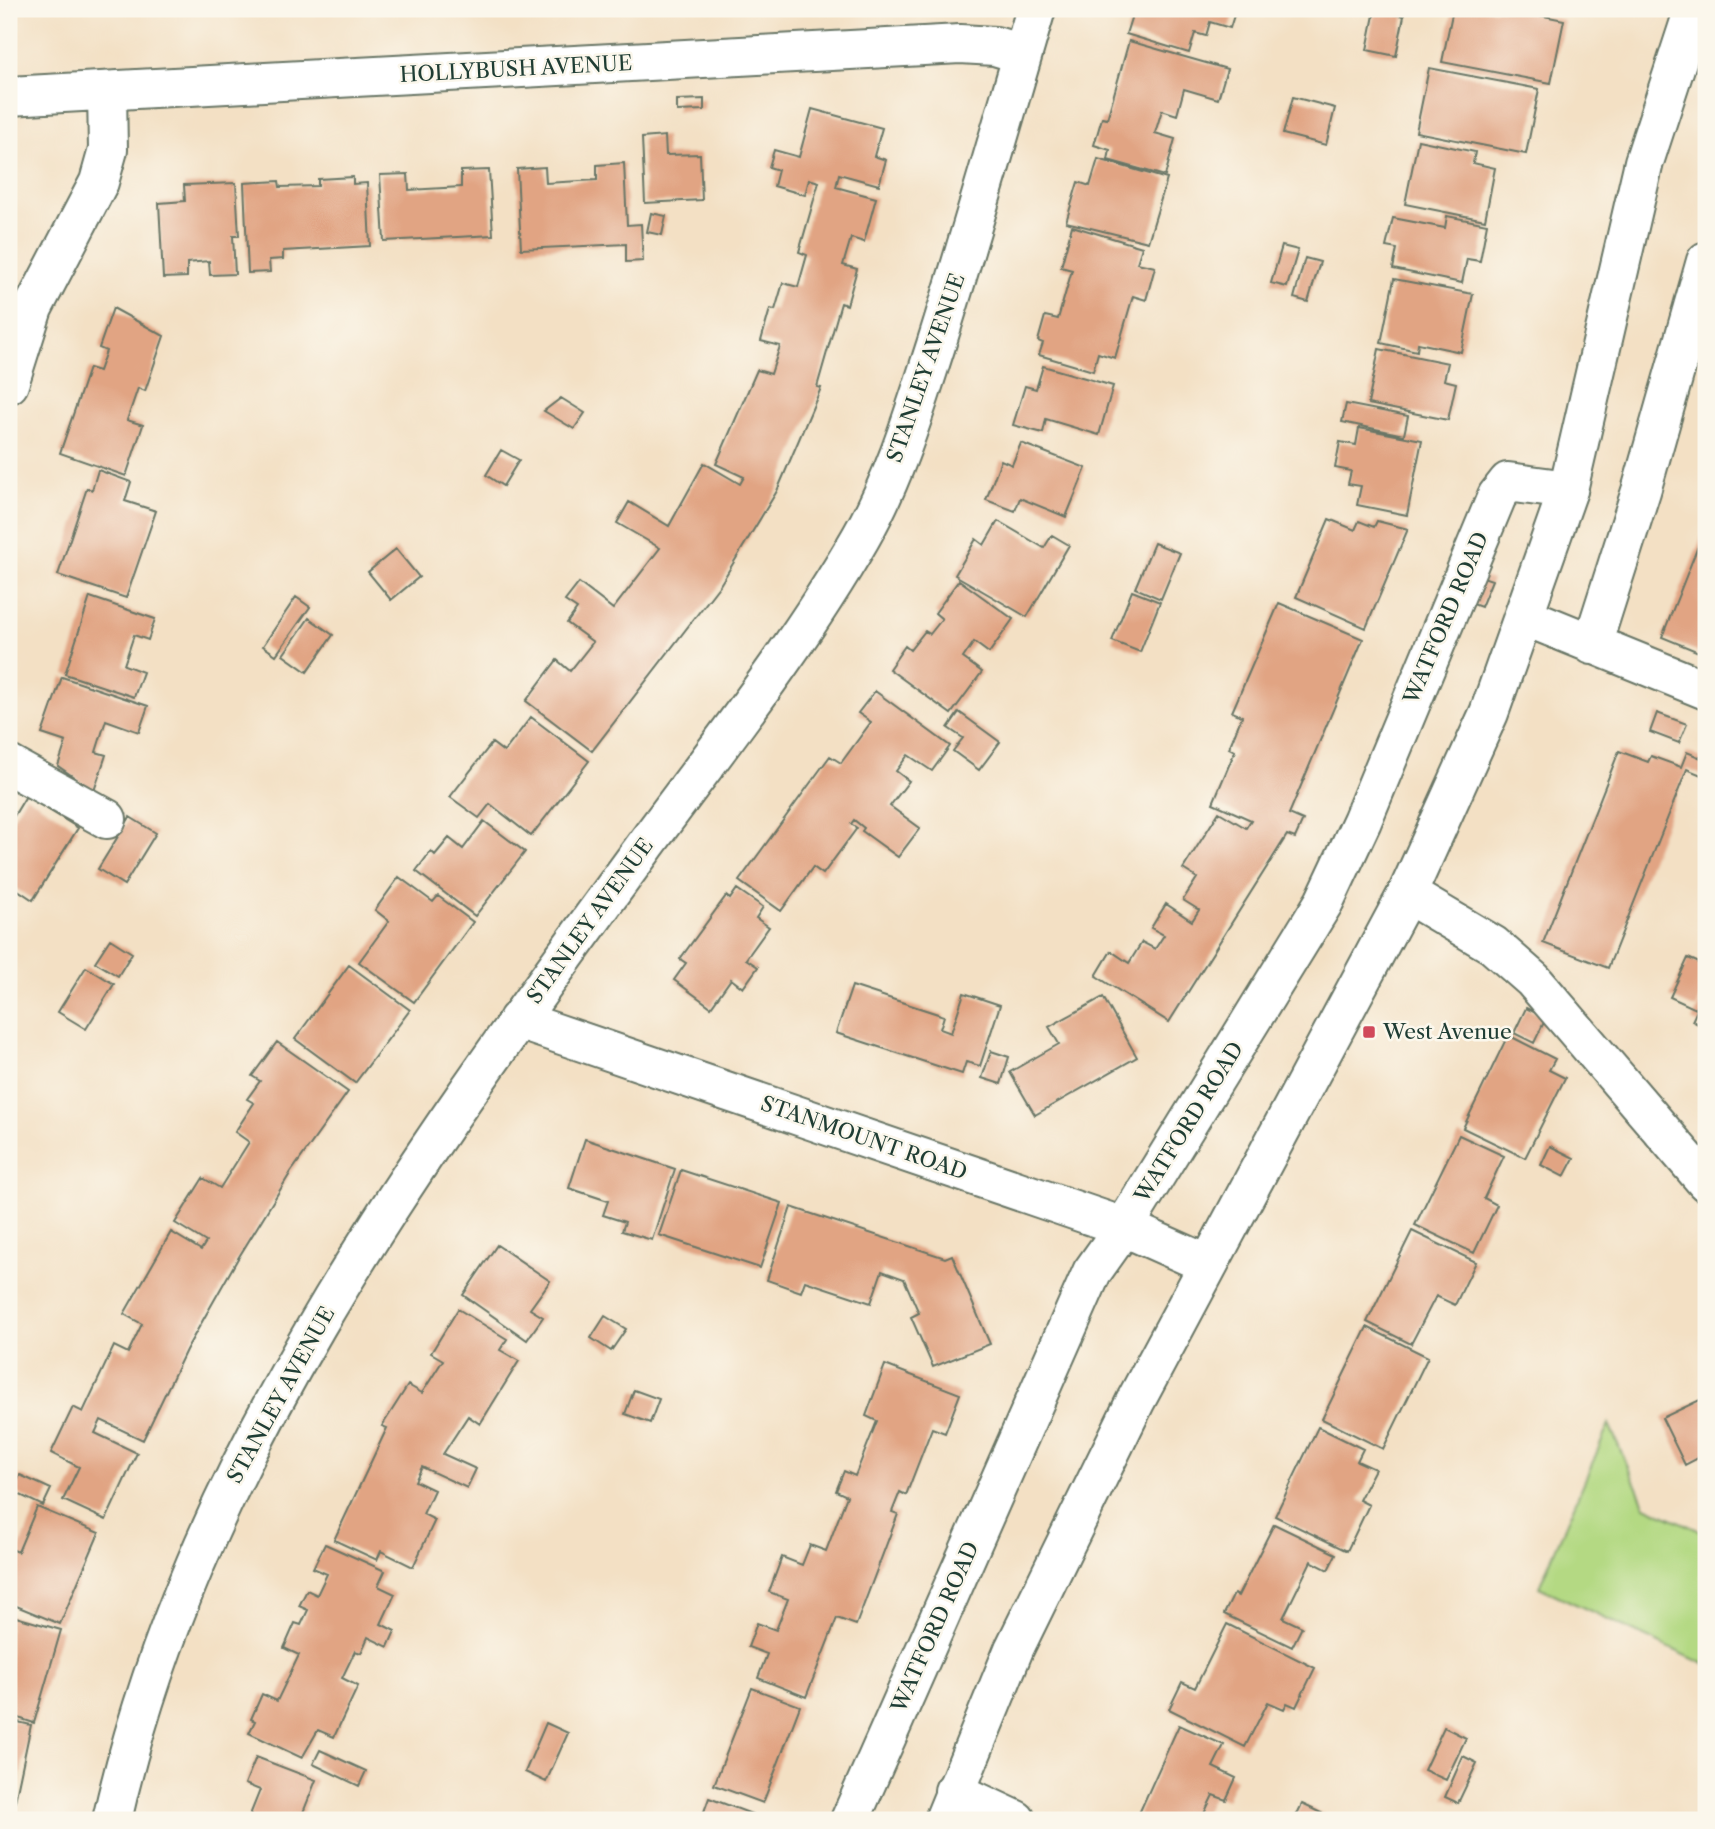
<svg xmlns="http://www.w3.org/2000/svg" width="1715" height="1829" viewBox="0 0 1715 1829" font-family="'Libre Caslon Text',serif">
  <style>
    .green { fill: #b4d983; stroke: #6a8b5c; stroke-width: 2 }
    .building { fill: #e1a483 }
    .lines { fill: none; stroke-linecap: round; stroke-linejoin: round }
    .minor-casing { stroke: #697666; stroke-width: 42 }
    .major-casing { stroke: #697666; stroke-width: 42 }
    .minor { stroke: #fff; stroke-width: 38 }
    .major { stroke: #fff; stroke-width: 38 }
    .poi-dot { fill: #d1495b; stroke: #fbf7ec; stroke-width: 2.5 }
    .labels { text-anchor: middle; stroke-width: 5; stroke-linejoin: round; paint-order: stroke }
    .street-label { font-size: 21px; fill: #1f3d34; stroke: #fbf7ec }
    .poi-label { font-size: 21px; fill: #1f3d34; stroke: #fbf7ec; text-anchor: start }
  </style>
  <rect width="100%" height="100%" fill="#fbf7ec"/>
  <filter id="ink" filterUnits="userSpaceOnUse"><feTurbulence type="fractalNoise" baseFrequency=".0143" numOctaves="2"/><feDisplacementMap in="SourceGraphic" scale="14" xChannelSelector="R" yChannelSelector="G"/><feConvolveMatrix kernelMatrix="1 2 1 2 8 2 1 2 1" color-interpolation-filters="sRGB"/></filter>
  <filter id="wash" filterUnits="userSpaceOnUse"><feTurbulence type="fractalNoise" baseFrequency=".00686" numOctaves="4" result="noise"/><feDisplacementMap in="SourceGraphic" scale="28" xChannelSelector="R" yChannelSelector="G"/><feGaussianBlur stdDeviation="1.57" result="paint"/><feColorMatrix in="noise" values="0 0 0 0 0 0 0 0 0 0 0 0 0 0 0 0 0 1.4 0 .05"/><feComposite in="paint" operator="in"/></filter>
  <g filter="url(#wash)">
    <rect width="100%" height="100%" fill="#f3e0c4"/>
    <path class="green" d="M1609,1424L1645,1506L1700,1531L1706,1529V1665L1539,1587Z"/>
    <g id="blocks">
      <path class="building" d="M1134,9H1236L1230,28L1210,22L1206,36L1195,33L1189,53L1126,34Z
        M1453,9H1509L1564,20L1551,83L1442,62Z
        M1529,9H1549L1548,14Z
        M1375,10L1404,16L1396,56L1367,50Z
        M1129,41L1227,69L1218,99L1184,89L1177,115L1162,110L1155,133L1175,139L1165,176L1108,160L1110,150L1094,145L1102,118L1107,119Z
        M1429,68L1539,89L1526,154L1416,132Z
        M1293,97L1335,108L1326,145L1283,134Z
        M704,99V110L677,111V100Z
        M812,109L882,128L874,156L886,160L879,185L839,174L836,187L876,198L864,242L851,238L843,265L857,269L847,305L841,303L817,387L821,388L777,491L720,585L592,751L526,701L557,660L570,671L593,642L567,623L577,609L565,601L579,583L613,609L660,548L617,523L629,502L669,526L704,463L740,484L744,477L716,464L757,370L771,374L780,346L761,341L770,309L775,310L783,283L798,287L807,255L799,252L819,182L809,179L805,195L774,186L778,170L769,167L774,150L799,157Z
        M665,136L666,155L700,154L702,200L645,203L642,138Z
        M1418,140L1475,152L1473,163L1495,168L1485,220L1405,204Z
        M1098,159L1167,179L1148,242L1066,222L1078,182L1090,186Z
        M624,163L627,225L641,224L643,261L626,262V244L521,249L517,169L545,167L546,183L597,180V165Z
        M489,170L493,235L384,241L380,175L408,174L409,190L461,187V171Z
        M353,177V184L367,183L370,246L283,251V259L269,260L270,272L248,273L244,183L279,181L280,187L318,186V179Z
        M236,183L239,236H233L235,274L210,275L209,261L187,263V277L163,278L159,203L185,201L184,185Z
        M9,206H15L16,243H9Z
        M651,213L666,216L662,235L647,232Z
        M1447,216L1487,224L1480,261L1467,259L1462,283L1393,269L1397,249L1386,247L1393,218L1445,228Z
        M1072,226L1142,247L1137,263L1155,267L1146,300L1133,296L1115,358L1098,353L1093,371L1039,355L1043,343L1038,341L1045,316L1058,319L1072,270L1061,267Z
        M1282,246L1298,250L1287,287L1271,283Z
        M1305,258L1320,262L1308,302L1294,298Z
        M1394,279L1473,294L1461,352L1418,343L1417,351L1381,343Z
        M113,308L164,336L145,391L138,388L127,420L143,425L126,476L60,453L89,368L99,371L106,351L99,348Z
        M1379,349L1448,363L1444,380L1456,383L1448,420L1368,404Z
        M1043,366L1113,386L1099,435L1046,419L1043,433L1013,425L1025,386L1036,389Z
        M561,398L585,413L574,429L544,411Z
        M1346,404L1408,416L1404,435L1342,422Z
        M1359,428L1422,440L1407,515L1357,505L1361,486L1348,484L1351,471L1335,468L1340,442L1356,445Z
        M1021,443L1086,468L1066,517L1020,498L1015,511L986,500L1001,460L1012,465Z
        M501,450L519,460L503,486L486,475Z
        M98,470L131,482L125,501L156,511L126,598L58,575L87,488L92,490Z
        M1329,519L1355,530L1359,521L1374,527L1377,521L1408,529L1366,628L1296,597Z
        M998,521L1044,548L1052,535L1069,545L1027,617L955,575L976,539L984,545Z
        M1706,526V655L1662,637Z
        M1154,543L1180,553L1161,599L1135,588Z
        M396,549L419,577L391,600L368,572Z
        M1480,576L1492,580L1481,607L1470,603Z
        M959,580L1013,619L989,653L974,642L963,658L982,672L951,714L889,669L905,646L910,650L925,631L930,634L942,619L935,613Z
        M1132,591L1160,602L1140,652L1112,641Z
        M90,597L155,619L148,640L134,635L124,665L143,672L134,697L65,674Z
        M296,597L310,607L276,655L263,646Z
        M1279,603L1363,639L1289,814L1303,820L1295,838L1287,835L1169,1022L1096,976L1111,951L1129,963L1142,942L1155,949L1164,935L1151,928L1166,904L1192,921L1199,910L1183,900L1197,878L1183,869L1219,812L1246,828L1251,820L1213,803L1235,751L1229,748L1242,716L1232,712Z
        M309,618L333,635L307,672L283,655Z
        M62,677L148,706L139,732L106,720L96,752L106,755L94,791L58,766L66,742L42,734Z
        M875,691L950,746L932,771L908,755L896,771L909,781L890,806L920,828L898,857L862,831L864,828L854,820L851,824L857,828L823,874L813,867L781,911L739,881L830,756L841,763L871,722L858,713Z
        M959,712L1000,742L979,770L953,751L963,738L948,728Z
        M1657,713L1687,724L1679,743L1650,732Z
        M531,717L589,761L531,836L490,804L479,818L450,797L492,743L504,752Z
        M1619,751L1648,762L1651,756L1681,767L1687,752L1706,760V777L1687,769L1608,968L1543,943Z
        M26,796L78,828L33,900L9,884V824Z
        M130,817L156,833L124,885L98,869Z
        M484,821L525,852L475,916L416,871L431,851L435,855L449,838L463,849Z
        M399,877L433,902L438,896L473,922L414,1002L359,962L389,921L375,910Z
        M737,889L763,907L756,918L769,927L746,959L758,967L743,988L731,979L711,1007L674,980L686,963L680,959L726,896L730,899Z
        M110,939L132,953L118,976L95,962Z
        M1688,958L1706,966V986L1696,1009L1670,997Z
        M349,965L410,1010L355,1083L295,1039Z
        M86,967L114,984L86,1029L58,1012Z
        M852,986L944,1016L940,1029L951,1033L964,993L1000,1005L980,1066L966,1062L962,1074L836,1033Z
        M1706,991V1028L1692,1021Z
        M1103,997L1137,1057L1035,1115L1010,1072L1059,1044L1049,1027Z
        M1526,1008L1546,1018L1534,1043L1514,1033Z
        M1508,1035L1555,1059L1549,1070L1565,1078L1525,1158L1463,1128Z
        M277,1042L348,1092L291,1172L237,1260L186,1350L143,1440L101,1420L95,1433L137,1453L106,1520L63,1500L79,1467L51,1453L73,1407L83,1412L114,1346L128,1353L142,1324L124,1314L171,1232L201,1250L206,1242L175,1223L203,1178L220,1188L249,1142L235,1132L254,1103L247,1099L260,1081L252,1076Z
        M991,1051L1009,1057L1001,1084L982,1078Z
        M1459,1135L1504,1156L1484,1198L1497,1205L1474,1253L1415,1225Z
        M585,1139L675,1169L652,1240L622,1231L625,1222L603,1215L608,1201L569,1188Z
        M1550,1146L1574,1158L1564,1177L1541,1165Z
        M681,1170L782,1203L760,1268L659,1235Z
        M791,1207L945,1258L952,1255L990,1344L933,1367L911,1317L919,1313L904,1279L882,1271L871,1303L805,1281L801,1292L767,1280Z
        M1412,1231L1476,1262L1455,1305L1436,1296L1411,1344L1367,1322Z
        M497,1245L550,1281L530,1309L543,1317L527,1340L463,1295Z
        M458,1309L507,1339L500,1350L519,1361L480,1424L468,1416L443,1454L476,1469L467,1488L422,1467L415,1481L434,1490L423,1514L435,1520L413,1567L381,1551L377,1560L334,1540L387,1428L382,1426L408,1385L422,1393L443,1360L431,1353Z
        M605,1316L626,1329L611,1351L591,1338Z
        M1367,1327L1428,1357L1383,1449L1322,1419Z
        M885,1365L960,1394L945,1433L932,1428L906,1495L900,1492L892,1512L898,1514L856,1625L837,1618L806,1697L758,1678L767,1654L748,1647L757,1623L776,1630L788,1599L769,1592L782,1557L802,1565L810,1545L826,1551L847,1496L836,1491L844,1471L855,1476L877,1421L866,1416Z
        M634,1390L659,1399L650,1423L625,1414Z
        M1706,1397V1454L1685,1465L1662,1418Z
        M1318,1427L1363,1449L1357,1461L1375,1469L1359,1500L1369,1505L1347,1551L1275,1516Z
        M20,1475L51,1489L43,1506L12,1491Z
        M37,1507L99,1533L60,1624L9,1603V1548L18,1552Z
        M1274,1524L1336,1554L1328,1570L1311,1561L1283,1618L1302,1627L1292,1647L1224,1614L1234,1594L1238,1596Z
        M325,1544L385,1571L378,1586L395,1594L381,1624L395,1631L388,1647L368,1637L361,1653L355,1651L342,1678L358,1686L334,1737L318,1730L302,1758L249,1733L255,1721L251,1719L262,1694L277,1701L299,1655L284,1648L295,1623L301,1625L308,1610L299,1606L307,1590L317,1595L327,1574L313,1568Z
        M9,1615L61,1630L34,1723L9,1715Z
        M1227,1624L1315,1668L1296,1707L1287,1703L1284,1709L1268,1702L1245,1747L1169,1709L1182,1682L1195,1688Z
        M752,1688L800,1706L763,1803L714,1785Z
        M9,1720L31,1725L11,1820L9,1819Z
        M546,1723L568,1733L546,1782L525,1772Z
        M1179,1725L1224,1745L1213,1767L1236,1778L1226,1800L1213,1795L1201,1820H1136Z
        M1444,1727L1466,1738L1446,1780L1424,1770Z
        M320,1750L366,1771L359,1786L313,1764Z
        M1463,1756L1477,1763L1458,1803L1445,1797Z
        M256,1757L316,1780L300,1820H248L260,1790L245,1784Z
        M709,1798L757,1816L755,1820H701Z
        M1302,1804L1336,1820H1294Z"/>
    </g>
  </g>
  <g filter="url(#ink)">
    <use href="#blocks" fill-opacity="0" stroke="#697666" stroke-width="2"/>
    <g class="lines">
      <defs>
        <path id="minor" d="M9,96L960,44L995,46L1022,54
          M9,384L33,308L99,182L108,150L107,91
          M1524,616L1706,690
          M1592,645L1641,491L1706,261
          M9,765L107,819
          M1407,894L1493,945L1533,980L1706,1182
          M518,1020L1124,1227L1207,1264
          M954,1791L1016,1820
          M112,1820C194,1454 425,1147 642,850C717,748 798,647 861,537C895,478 915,410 936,345C971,234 1003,121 1036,9
          M850,1820L1092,1272L1124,1227L1324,902L1362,821L1497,496L1508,482L1568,490"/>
        <path id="major" d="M944,1820L1014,1649L1136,1400L1407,894L1489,713L1568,490L1644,162L1694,9"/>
      </defs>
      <use href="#minor" class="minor-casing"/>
      <use href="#major" class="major-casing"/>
      <use href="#minor" class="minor"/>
      <use href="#major" class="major"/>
    </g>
  </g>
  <rect class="poi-dot" x="1362" y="1025" width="14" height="14" rx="3.5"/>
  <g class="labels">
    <g class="street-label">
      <text transform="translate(516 69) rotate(-3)" y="7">HOLLYBUSH AVENUE</text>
      <text transform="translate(926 368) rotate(-71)" y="7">STANLEY AVENUE</text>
      <text transform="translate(1446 618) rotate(-67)" y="7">WATFORD ROAD</text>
      <text transform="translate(590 921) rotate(-54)" y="7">STANLEY AVENUE</text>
      <text transform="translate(1189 1122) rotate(-58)" y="7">WATFORD ROAD</text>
      <text transform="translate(864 1138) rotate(19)" y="7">STANMOUNT ROAD</text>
      <text transform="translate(281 1395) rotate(-61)" y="7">STANLEY AVENUE</text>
      <text transform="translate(935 1627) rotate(-66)" y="7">WATFORD ROAD</text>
    </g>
    <g class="poi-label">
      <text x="1383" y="1039">West Avenue</text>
    </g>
  </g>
  <rect width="1715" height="1829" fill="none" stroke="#fbf7ec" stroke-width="35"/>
</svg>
